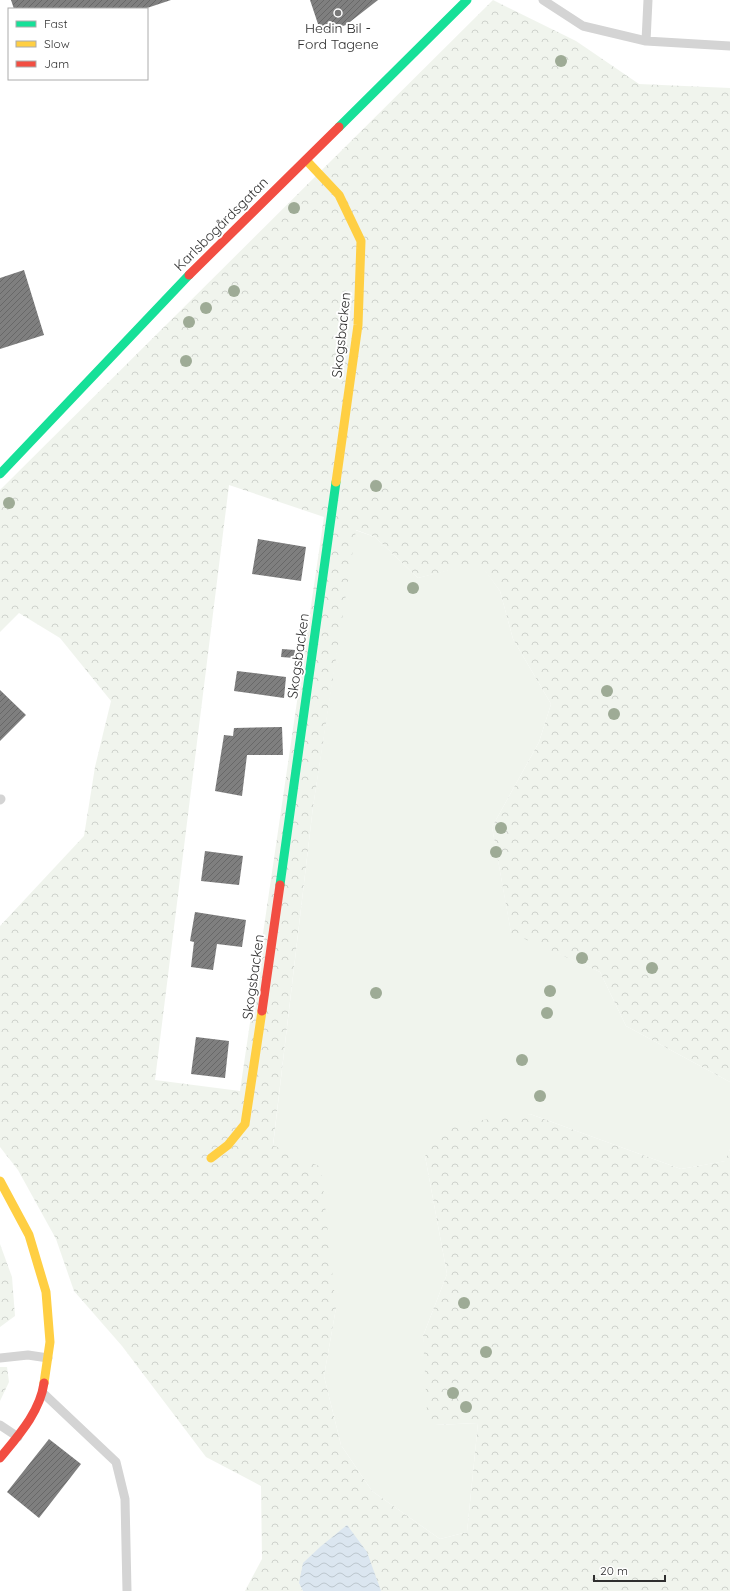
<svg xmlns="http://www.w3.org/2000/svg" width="730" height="1591" viewBox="0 0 730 1591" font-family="Quicksand,sans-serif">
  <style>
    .grass { fill: #f0f4ed }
    .forest { fill: url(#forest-crowns); fill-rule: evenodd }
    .water { fill: url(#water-waves) }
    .building { fill: url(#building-hatch) }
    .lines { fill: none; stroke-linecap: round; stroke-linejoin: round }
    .lane { stroke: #d4d4d4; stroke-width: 9 }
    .fast { stroke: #16e098; stroke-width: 9 }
    .slow { stroke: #ffcf43; stroke-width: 9 }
    .jam { stroke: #f24e42; stroke-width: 9 }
    .tree { fill: #9eab96 }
    .poi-dot { fill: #787878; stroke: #fff; stroke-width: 1.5 }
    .labels { text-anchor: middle; stroke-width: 4; stroke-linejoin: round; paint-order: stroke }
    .poi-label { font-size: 14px; fill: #2f2f2f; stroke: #fff }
    .street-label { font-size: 14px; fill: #2f2f2f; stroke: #fff }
  </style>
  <defs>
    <pattern id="forest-crowns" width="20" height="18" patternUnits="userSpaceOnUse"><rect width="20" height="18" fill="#f0f4ed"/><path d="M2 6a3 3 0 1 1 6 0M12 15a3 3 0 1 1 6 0" fill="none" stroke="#ced2cc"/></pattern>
    <pattern id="water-waves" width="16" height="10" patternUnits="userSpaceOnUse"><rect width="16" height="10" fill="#dbe6f0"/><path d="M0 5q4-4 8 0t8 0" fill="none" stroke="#bcc6ce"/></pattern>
    <pattern id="building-hatch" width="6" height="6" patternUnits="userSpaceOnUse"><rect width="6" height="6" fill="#7f7f7f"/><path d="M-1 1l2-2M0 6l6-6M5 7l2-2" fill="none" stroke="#686868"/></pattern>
  </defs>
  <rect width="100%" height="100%" fill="#fff"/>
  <path class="grass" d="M355,530L375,537L418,578L479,562L500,591L513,639L551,704L539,742L492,827L511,932L600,972L626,1026L730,1082V1149L726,1161L681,1169L530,1114L425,1156L447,1274L423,1336L436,1425L478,1423L467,1532L440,1539L372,1491L341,1445L324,1376L336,1308L273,1146L313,807Z"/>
  <path class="forest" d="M493,0L576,41L639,84L730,88V1082L626,1026L600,972L511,933L492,827L539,742L551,704L513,639L500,591L479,563L418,578L375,537L356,530L313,807L273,1145L321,1167L336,1308L324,1376L341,1445L372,1491L440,1539L467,1532L478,1423L435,1425L427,1412L423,1336L447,1274L425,1156L445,1125L530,1114L681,1169L725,1161L730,1149V1591H381L347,1526L340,1532L299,1583L303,1591H245L262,1559L261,1486L206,1457L122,1346L74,1291L56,1239L18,1170L0,1147V926L84,836L95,767L111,701L60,638L19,613L0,632V490ZM229,485L324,517L240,1091L155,1080Z
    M0,1244L12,1277L15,1316L0,1327Z
    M0,1367H7L9,1382L0,1401Z"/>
  <path class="water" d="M347,1525L367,1552L381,1591H303L299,1583L303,1563L320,1547Z"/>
  <path class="building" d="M11,0H171L144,9H14Z
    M310,0H378L346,25L321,33Z
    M24,270L44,335L0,349V278Z
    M258,539L306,547L301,581L252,574Z
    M282,649L295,650L294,658L281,657Z
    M237,671L286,677L284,698L234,691Z
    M0,690L26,715L0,741Z
    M282,727L283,755H247L242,796L215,791L224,735L233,736L234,728Z
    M205,851L243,856L239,885L201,881Z
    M195,912L246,920L242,947L217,944L213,970L191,967L194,942L190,941Z
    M196,1037L229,1041L225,1078L191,1074Z
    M49,1439L81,1464L39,1518L7,1492Z"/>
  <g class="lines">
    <path class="lane" d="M543,0L583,26L646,41L730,46
      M646,41L648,0
      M0,800L1,799
      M0,1358L28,1355L48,1358
      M43,1393L116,1462L125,1499L127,1591
      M0,1425L18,1437"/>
    <path class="fast" d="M339,127L467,0
      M0,474L189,275
      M280,885L336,482"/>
    <path class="slow" d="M306,160L339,195L361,241L358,325L336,482
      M211,1158L228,1145L245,1124L262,1011
      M0,1181L29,1235L46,1292L50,1342L44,1383"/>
    <path class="jam" d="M189,275L339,127
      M262,1011L280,885
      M0,1458C18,1436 40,1412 44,1383"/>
  </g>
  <g class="tree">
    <circle cx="561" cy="61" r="6"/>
    <circle cx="294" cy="208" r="6"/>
    <circle cx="234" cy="291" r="6"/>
    <circle cx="206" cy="308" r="6"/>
    <circle cx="189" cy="322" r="6"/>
    <circle cx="186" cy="361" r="6"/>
    <circle cx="376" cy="486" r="6"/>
    <circle cx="9" cy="503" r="6"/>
    <circle cx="413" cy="588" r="6"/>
    <circle cx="607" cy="691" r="6"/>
    <circle cx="614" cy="714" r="6"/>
    <circle cx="501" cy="828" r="6"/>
    <circle cx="496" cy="852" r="6"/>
    <circle cx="582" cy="958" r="6"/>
    <circle cx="652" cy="968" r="6"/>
    <circle cx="550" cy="991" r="6"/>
    <circle cx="376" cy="993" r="6"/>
    <circle cx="547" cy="1013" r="6"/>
    <circle cx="522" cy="1060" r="6"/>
    <circle cx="540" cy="1096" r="6"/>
    <circle cx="464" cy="1303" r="6"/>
    <circle cx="486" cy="1352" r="6"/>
    <circle cx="453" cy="1393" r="6"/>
    <circle cx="466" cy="1407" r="6"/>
  </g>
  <circle class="poi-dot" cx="338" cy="13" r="4"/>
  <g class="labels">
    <g class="poi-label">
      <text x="338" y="33">Hedin Bil -<tspan x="338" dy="16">Ford Tagene</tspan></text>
    </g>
    <g class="street-label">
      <text transform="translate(221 224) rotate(-45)" y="5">Karlsbogårdsgatan</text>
      <text transform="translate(341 335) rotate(-84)" y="5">Skogsbacken</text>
      <text transform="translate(298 656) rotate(-82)" y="5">Skogsbacken</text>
      <text transform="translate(253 977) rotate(-82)" y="5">Skogsbacken</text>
    </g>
  </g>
  <rect x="8" y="8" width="140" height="72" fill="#ffffff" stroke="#acacac"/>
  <rect x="16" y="21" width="20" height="6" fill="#16e098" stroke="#acacac"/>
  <text x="44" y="28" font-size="12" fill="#2f2f2f">Fast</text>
  <rect x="16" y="41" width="20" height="6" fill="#ffcf43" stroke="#acacac"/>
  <text x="44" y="48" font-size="12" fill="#2f2f2f">Slow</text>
  <rect x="16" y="61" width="20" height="6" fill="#f24e42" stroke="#acacac"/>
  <text x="44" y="68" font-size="12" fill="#2f2f2f">Jam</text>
  <path d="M594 1575v6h71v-6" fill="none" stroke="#2f2f2f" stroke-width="2"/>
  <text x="600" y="1575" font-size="12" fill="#2f2f2f" stroke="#ffffff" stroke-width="3" paint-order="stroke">20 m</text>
</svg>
